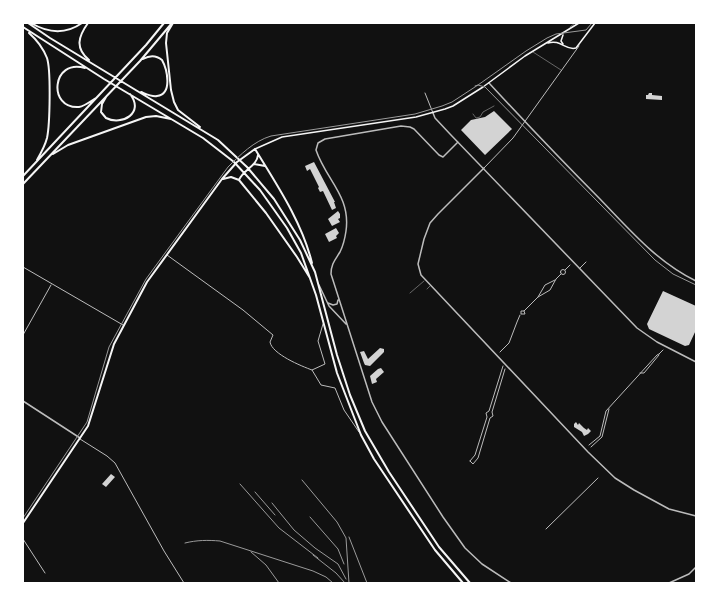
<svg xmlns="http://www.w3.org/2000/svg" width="719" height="606" viewBox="0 0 719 606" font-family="Arial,sans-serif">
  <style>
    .building { fill: #d3d3d3 }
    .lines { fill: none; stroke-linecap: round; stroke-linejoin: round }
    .service { stroke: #bcbcbc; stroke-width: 0.5 }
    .pedestrian { stroke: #bcbcbc; stroke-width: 1 }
    .minor { stroke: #bcbcbc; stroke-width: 1 }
    .tertiary { stroke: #bcbcbc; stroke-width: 1.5 }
    .secondary { stroke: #f5f5f5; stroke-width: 1.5 }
    .primary { stroke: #f5f5f5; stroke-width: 2 }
    .tram { stroke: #9a9a9a; stroke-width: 1 }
    .rail { stroke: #9a9a9a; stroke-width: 1 }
  </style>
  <rect width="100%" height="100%" fill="#111"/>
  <path class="building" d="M649,93H652V95L662,96V100L646,99V95H648Z
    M494,111L512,129L485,155L461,130L471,120L485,117Z
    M314,162L335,202H334L336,208L332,210L323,191L320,192L318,188L319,187L310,169L307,171L305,166Z
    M338,211L340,214V218L338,219L340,222L332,226L328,219Z
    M336,228L339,233L336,236L337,238L329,242L325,234Z
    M663,291L696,306V330L689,345L685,346L649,329L647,324Z
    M380,348L384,349V352L370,366L365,365L364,363L360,352L364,351L368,359Z
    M381,368L384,372L376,379L377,382L372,384L370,376L378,369Z
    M576,422L578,425L579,423L584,428L587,430L588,428L591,431L588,434L584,436L582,432L574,427V424Z
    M111,474L115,477L106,487L102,484Z"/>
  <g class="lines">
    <path class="service" d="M570,27L575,23
      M533,52L561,70
      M473,114L476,118L480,117L483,112L494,106
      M427,289L430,286
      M410,293L424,281"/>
    <path class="pedestrian" d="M560.5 272a2.5 2.5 0 1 1 5 0a2.5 2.5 0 1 1-5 0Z
      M565,270L570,265
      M538,297L545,285L555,280
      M524,311L525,314H521V311H524L538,297L550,290L556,279L561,274
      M500,352L509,343L517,322L520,315
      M640,373H644L659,355
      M589,445L600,436L606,411L657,355L659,354L663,350
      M591,447L602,437L609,409
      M470,461L473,464L478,458L490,418L493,416L492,412L505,369
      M470,461L475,455L487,417L486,413L489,411L503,366
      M546,529L598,478"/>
    <path class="minor" d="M425,93L433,113
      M484,168L513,138L579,46
      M167,255L243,310L273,335L270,342C272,354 301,366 312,370
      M23,267L123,325
      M580,268L586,262
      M323,324L318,341L325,364L312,370L321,385L335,388L344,410L359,432
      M23,335L51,285
      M80,439L107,456L115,463L164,551L184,583
      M23,539L45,573"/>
    <path class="tertiary" d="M695,23H696
      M489,83C525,122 562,161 600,199C630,230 657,262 696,281
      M433,113L435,118L450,134L637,328L657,342L696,362
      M458,142L443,157L439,155L414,129L410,127L401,126L325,139L318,143L316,150C326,180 351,196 346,231C345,238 343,246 340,252C335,260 331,264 331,274L372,402L382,422L443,517L465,548L482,564L511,583
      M484,168L438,214L430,223L424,239L418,264L421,275L588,452L615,478L634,490L669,509L696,516
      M319,285L329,306L346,324
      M328,303L333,305L337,304L338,300
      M23,401L80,438
      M669,583L689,574L696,567"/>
    <path class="secondary" d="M563,35L561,41L563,44
      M548,43C561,39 565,51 576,48L595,23
      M255,149L282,137L416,117L445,109L453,106L483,87L525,56L579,23"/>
    <path class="primary" d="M28,23L50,38L218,140L247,167L274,199L300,240L315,272L337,355L350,395L365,431L389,472L439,547L470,583
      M31,23C48,33 65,35 82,23
      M88,23C78,37 75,48 89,60
      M173,23L167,33L166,43L171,90L174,102L178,110L200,127
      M23,27L104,79L203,138L234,162L260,190L287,228L301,253L316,295L337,373L361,435L374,459L435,550L463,583
      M29,33C37,40 43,48 47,58C51,70 50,124 47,138C45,146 41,153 37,160
      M85,68C52,58 47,109 79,107C85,106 91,101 96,98
      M141,92C146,94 152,97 157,96C173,94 167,69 162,60C156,55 150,55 143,59
      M106,97L102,104L101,112L106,118C122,126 145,113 130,94
      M53,154L68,145L146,117L156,116L171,119
      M254,164L265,166
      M23,176L146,45L164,23
      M223,179L231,177L239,180L266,213L297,257L310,278
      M239,180C243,170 257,166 258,155
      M23,184L140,61L172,23
      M23,523L88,426L114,344L147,282L222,179L237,162L255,149C277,185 302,222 312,263"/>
    <path class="tram" d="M475,86L478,85L485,87L655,260L673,274L696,285
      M23,518L87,422L109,347L146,279L228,167C240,155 254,141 271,136L415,114L442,106L452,102L478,85L526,51L547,38L556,34L586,30L592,23"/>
    <path class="rail" d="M302,480L337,522L346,538L349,583
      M240,484L279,528L318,558
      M255,492L275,515
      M272,503L294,530L315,548L338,564L346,579
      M310,517L338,549L344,564
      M349,537L367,583
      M185,543C197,540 208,540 220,541L313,571L326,577L333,583
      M251,552L266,565L279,583
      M313,555L336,573L345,583"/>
  </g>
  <rect width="719" height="606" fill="none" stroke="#ffffff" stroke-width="48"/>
</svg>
